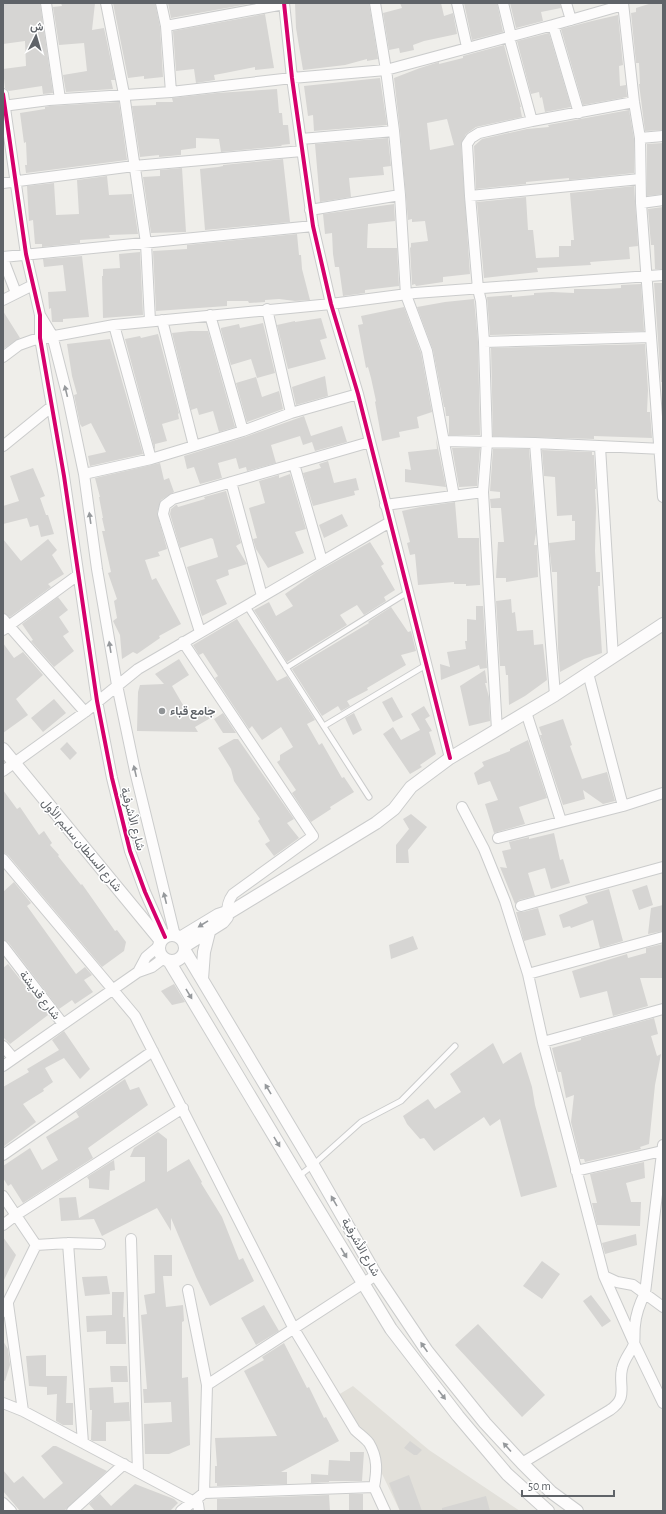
<svg xmlns="http://www.w3.org/2000/svg" width="666" height="1514" viewBox="0 0 666 1514" font-family="'Alegreya Sans',Vazirmatn,sans-serif">
  <style>
    .education { fill: #e2e0da }
    .building { fill: #d6d5d3; fill-rule: evenodd }
    .lines { fill: none; stroke-linecap: round; stroke-linejoin: round }
    .service-casing { stroke: #cbcccc; stroke-width: 7 }
    .minor-casing { stroke: #cbcccc; stroke-width: 12 }
    .tertiary-casing { stroke: #cbcccc; stroke-width: 14 }
    .service { stroke: #fdfcfc; stroke-width: 5 }
    .minor { stroke: #fdfcfc; stroke-width: 10 }
    .tertiary { stroke: #fdfcfc; stroke-width: 12 }
    .cycleway-casing { stroke: #fff; stroke-width: 6 }
    .cycleway { stroke: #d6006c; stroke-width: 4 }
    .oneway { fill: #96999c }
    .poi-dot { fill: #919496; stroke: #fff; stroke-width: 1.5 }
    .labels { text-anchor: middle; stroke-width: 3; stroke-linejoin: round; paint-order: stroke }
    .poi-label { font-size: 12px; font-weight: bold; fill: #5f6368; stroke: #fff; text-anchor: start }
    .street-label { font-size: 12px; fill: #5f6368; stroke: #fff }
  </style>
  <rect width="100%" height="100%" fill="#efeeea"/>
  <path class="education" d="M353,1386L429,1450L520,1511H400L370,1449L338,1395Z"/>
  <path class="building" d="M3,3H40L53,93L43,94L42,86L9,91L5,88L3,69L26,66L25,41L3,44Z
    M61,3H95L92,30L104,28L115,80H111L113,89L66,92L63,75L87,71L84,43L59,45L53,7L62,6Z
    M113,3H155L160,27L163,77L144,79V76L128,78Z
    M168,3H254L171,18Z
    M295,3H369L378,59L367,61V59L345,65L303,70L296,28Z
    M400,3H441L444,16L453,13L457,34L424,41L413,45L414,50L400,53L399,48L389,50L383,13L402,8Z
    M464,3H497L503,32L472,40Z
    M510,3H560L561,8L541,12L543,21L516,28Z
    M652,3H663V130L645,131L639,84H640L639,63H636L631,13L636,12V8Z
    M265,14L274,68L255,70V67L225,73L214,75L215,80L196,83L194,69L176,71L173,31Z
    M618,15L623,65L619,66L620,86L626,85L627,97L583,105L561,29L592,21Z
    M549,33L571,107L545,112L542,97L540,98L539,92L531,94L517,41Z
    M504,45L521,107H520L522,117L476,127L466,134L461,144L470,274L443,277V282L416,286L415,284L412,285L410,248L411,247V243L428,241L425,221L412,222V219L408,220L400,130L394,78L420,68L439,62V64L463,58V56ZM447,119L454,145L430,150L427,123Z
    M380,78L387,125L314,131L313,115L308,116L304,86Z
    M277,89L279,113H282L283,125H288L290,144L281,145L282,146L221,152L219,139L196,138V148L181,150V155L159,157V155L140,157L132,106L156,105V102H173L172,98L217,93Z
    M119,102L127,160L26,173L25,165H27L26,142L24,143L20,113L45,109V107L50,106Z
    M629,110L634,139V173L569,180V178L526,182V184L476,189L474,146L482,139L527,129L549,127L548,125Z
    M388,138L391,166L383,167L384,175L349,178L351,197L320,202L315,144Z
    M663,143V194L647,196V144Z
    M283,159L290,222L205,230L200,169L218,167L223,166V165Z
    M182,168L186,232L151,233L143,177L160,176V170Z
    M107,176L109,195L132,194L138,234L109,235L110,238L80,240V243L42,247V244H35L33,220L29,221L27,186L54,183L56,215L79,214L77,180Z
    M634,186L638,246L629,247L630,259L590,262L591,265L537,268L538,272L484,278L477,202L526,197L528,230H533L536,258L559,257V246H571V240H574L570,193Z
    M394,204L395,221L368,224L367,248H397L399,286L365,290V293L343,296L339,267H335L333,254L332,233L325,234L323,214Z
    M663,207V269H655L654,245H651L648,209Z
    M297,234L299,255H301L302,269L310,300L295,301L279,299L265,300V302L249,303L248,301H227V306L156,311L153,251L187,249V245Z
    M140,252L143,315L103,318L102,276H103V269L120,268L119,254Z
    M82,256L89,317L63,319V322H52L51,308L49,309L48,292L66,291L63,265L44,267L43,259Z
    M654,283H663V382H661Z
    M641,284L644,331L490,335L487,297L512,295V297L534,295V293L552,292L574,293V289H606L621,288V285Z
    M474,299L478,342L480,435H449V416H446L445,407H444L433,350L417,307L445,302Z
    M404,307L421,353L432,412L417,417L419,428L399,432L400,437L382,441L375,402L376,401L371,378L368,367L366,368L358,325L363,324L361,316Z
    M3,311L20,338L3,349Z
    M321,318L327,338L320,340L326,359L288,369L277,325L295,321V322Z
    M263,323L275,373L257,378L251,359L231,365L221,330V328L239,324L240,328Z
    M190,331H208L235,427L219,432L213,411L199,415L197,408L191,410L172,333Z
    M158,334L179,413L178,414L179,419L162,424L167,441L155,444V451L125,339L140,336L141,338Z
    M110,339L143,454L90,466L88,456L106,452L91,423L82,427L80,424L74,395L77,394L72,376L67,344Z
    M645,344L648,390L647,412H650L652,438L594,436V439L493,436L491,348Z
    M325,376L328,396L296,405L292,387Z
    M256,377L262,397L279,391L283,409L247,422L236,383Z
    M304,416L311,436L342,426L347,442L315,451L312,442L303,445L300,436L271,445L276,463L247,471L246,467L239,469L236,458L218,463L222,478L200,484L194,467L187,469L184,456L245,437Z
    M436,438L446,487L405,482V469L411,470L408,452L437,449Z
    M452,448H480L477,486L459,487Z
    M493,449H529L536,533L534,545H537L538,577L506,582V578H496L498,542H504L501,508H491L490,499L500,498V492L490,491Z
    M542,450L592,452V455H594L596,489H595L596,508L595,551L596,572H600V586H598L599,606L602,653L584,659L560,672L558,648L557,572H552L549,543L575,540V521H572V515L557,516L555,477L544,476Z
    M328,461L334,483L356,478L359,490L354,491L355,495L313,506L303,473L321,468L319,464Z
    M160,463L164,480L169,478L174,492L161,500L157,513L167,549L158,552L160,556L145,560L152,580L156,578L181,624L159,636L160,638L137,654L133,652L122,659L120,635L113,621L117,618L114,601L117,599L108,573L111,572L102,531H105L102,518H103L99,497H100L95,478Z
    M33,468L45,496L40,498L46,515H48L54,534L41,537L38,525L30,527L27,518L3,524V506L19,501L10,476Z
    M290,474L306,529L295,532L304,553L268,568L256,549L253,539L257,538L249,508L265,503L259,481L279,475V478Z
    M226,491L241,543L236,546L247,564L228,570L229,575L216,580L227,604L202,616L187,567L218,557L213,539L211,538L180,548L170,514L171,509L176,505H177L178,507L205,499L204,497Z
    M455,502L458,538H479L480,585L466,586V584H454V582L418,585L415,554L410,555L407,543L410,542L402,511L420,507Z
    M342,514L348,526L324,538L319,525Z
    M3,539L21,561L48,539L57,550L52,555L64,574L48,584L51,587L10,617L3,613Z
    M370,542L384,564L381,566L395,590L384,597L386,601L364,615L357,605L340,615L347,625L287,662L254,610L269,602L276,616L293,606L285,594L315,573Z
    M58,597L68,610L59,617L69,632L63,636L74,651L54,667L31,641L33,640L22,624Z
    M511,599L512,613L515,612L517,631L533,630L534,645L543,644L547,680L525,696L509,705L508,675H506L505,666H500L496,601Z
    M476,606H483L487,668L480,669L479,665L441,680L440,664L450,667L447,652L466,649L465,641H467V619L476,620Z
    M391,607L408,632L411,631L416,651L401,655L406,665L367,688L368,690L347,701L350,706L341,711L338,706L322,716L292,669L369,623L368,622Z
    M237,619L277,681L287,676L315,720L307,724L319,745L322,743L342,778L344,777L354,792L330,807L331,809L311,822L292,793L296,790L277,762L280,760V755L293,747L281,727L262,740L252,726L249,729L215,678L218,676L203,653L199,655L193,645Z
    M3,643L14,658L23,652L43,675L16,699L28,715L3,733Z
    M179,659L189,675L172,686L190,717L208,706L214,716L195,727L198,732L137,731L138,692L140,685L164,684L155,674Z
    M485,670L487,683H485L489,697L490,721L469,726L460,686Z
    M392,697L403,717L393,722L382,702Z
    M54,699L66,713L43,732L31,718Z
    M424,706L430,716L425,719L432,731L429,732L436,754L420,765L422,767L410,774L383,734L393,727L401,740L420,730L411,714Z
    M223,713L236,733H223L214,719Z
    M354,713L362,730L353,735L345,718Z
    M563,719L572,745L570,746L582,779L607,772L615,801L603,804L583,790L585,799L563,805L540,735H542L539,727Z
    M234,739H238L294,819L287,823L299,838L274,856L265,844L270,841L258,821L260,819L234,781L231,769L218,748Z
    M528,740L547,798L519,807L525,824L494,833L485,804L498,800L490,781L478,785L474,773L484,766L482,762L510,751V749Z
    M67,742L77,753L70,760L60,749Z
    M3,790L17,809L20,807L39,835L44,831L52,843L50,845L59,855L58,856L81,885L82,884L115,931L117,930L126,942L124,951L102,967L8,855L3,852Z
    M411,814L427,827L408,850L409,863H396V845L409,829L403,819Z
    M554,833L560,860L563,859L570,883L551,889L545,868L528,873L535,896L519,900L515,904L500,867L507,868L502,851L511,849L509,842L529,837V839Z
    M14,882L31,903L27,906L76,974L85,967L92,975L84,980L93,992L75,1004L72,1000L59,1009L8,942L3,940V892Z
    M647,885L653,905L639,910L632,890Z
    M609,889L623,941L600,948L593,920L571,928L570,926L563,928L559,915L588,903L585,896Z
    M663,905V931L648,934L651,908Z
    M538,908L546,935L524,941L516,912H523Z
    M413,936L418,949L391,959L389,945Z
    M663,944V978H640L648,1006L613,1016L607,991L580,998L572,971L627,954L628,958L646,953V948Z
    M8,964L48,1015L10,1044L3,1037V968Z
    M174,984L185,1002L172,1005L161,991Z
    M654,1018L658,1034L651,1036L657,1056L661,1054L655,1085L649,1144L640,1147L641,1149L585,1162L584,1159H580L571,1122L574,1095L566,1098L561,1072H558L552,1048L581,1040V1038Z
    M64,1031L90,1069L80,1079L64,1058L45,1068L53,1082L43,1089L44,1091L23,1104L36,1122L3,1147V1087L29,1072L27,1069L59,1050L52,1040Z
    M493,1043L503,1064L521,1052L532,1087L535,1105L557,1187L521,1197L500,1119L490,1126L484,1117L434,1151L424,1138L420,1139L407,1124L403,1116L428,1099L435,1109L461,1092L450,1074Z
    M125,1079L130,1090L139,1087L148,1105L88,1148L93,1158L23,1203L11,1184L8,1186L3,1178V1166L30,1148L42,1170L58,1160L46,1137L79,1117L76,1112Z
    M158,1132L167,1139V1172L189,1159L202,1182L201,1183L222,1217L239,1260L243,1258L254,1281L210,1306L196,1277L171,1218V1231L157,1208L102,1236L94,1219L61,1221L59,1198L76,1197L79,1218L145,1181V1157H130L134,1148Z
    M114,1160L115,1170L110,1171L109,1190L89,1188V1180L87,1177Z
    M644,1162L645,1178L626,1183L631,1202H641L640,1226L597,1225L592,1203H597L590,1174Z
    M636,1234L637,1245L605,1254L602,1243Z
    M3,1237L16,1255L3,1282Z
    M154,1255H172V1276H163L166,1307L183,1305L184,1321L182,1322V1378L188,1377L190,1445L169,1454H145L144,1424L172,1422L171,1402L144,1403L143,1389H147L141,1315L147,1314L144,1295L155,1293Z
    M542,1261L560,1274L542,1299L523,1286Z
    M107,1276L110,1294L85,1296L82,1277Z
    M112,1292H124L123,1317H125L126,1344H106V1331L87,1332L86,1316L112,1315Z
    M591,1295L611,1321L602,1327L583,1301Z
    M264,1305L279,1331L256,1345L241,1318Z
    M478,1324L545,1395L522,1417L455,1345Z
    M3,1341L8,1349L10,1365L5,1381L3,1380Z
    M284,1343L307,1388L309,1387L324,1418L326,1417L339,1441L281,1472H287V1484L217,1486V1483H215V1466H217L215,1438L277,1436L244,1371L264,1360L262,1357Z
    M46,1355V1376H67L66,1403H73V1425H63L56,1421L57,1394L47,1395V1387L29,1386L26,1356Z
    M110,1366H127L128,1382H111Z
    M113,1387L114,1403L129,1402L130,1421L106,1422V1441H93L91,1440L92,1410H90L89,1388Z
    M410,1441L422,1450L417,1455H414L404,1448Z
    M53,1446H56L107,1471L64,1511H20L3,1491V1470L14,1483L23,1476L44,1499L63,1483L41,1456Z
    M350,1452H364L362,1481H329V1482L311,1483V1474L328,1475V1476L329,1460L350,1461Z
    M409,1475L422,1511H400L389,1483Z
    M135,1484L174,1499L178,1503L170,1511H95L89,1504L100,1494L111,1506Z
    M349,1494H363V1511H349Z
    M329,1495L330,1511H217V1499Z
    M486,1496L490,1511H442V1508Z"/>
  <g class="lines">
    <defs>
      <path id="service" d="M246,605L369,797
        M286,668L408,592
        M324,726L426,665
        M299,1176L313,1165L361,1122L401,1101L455,1046"/>
      <path id="minor" d="M46,3L60,99
        M106,3L124,94L146,243L150,321
        M161,3L166,26L171,92
        M284,3L292,78L313,226L331,304L358,394L450,758
        M375,3L386,70L394,131L400,195L406,295L427,351L454,496
        M457,3L467,47
        M503,3L511,36
        M566,3L571,20
        M623,3L634,102L640,138L641,203L663,497
        M553,25L579,113
        M166,26L284,4
        M509,37L532,121
        M3,94L26,254L40,315V338L64,476L97,701L112,778L130,851L145,892L165,937
        M3,106L49,100L171,92L292,78L386,70L553,25L623,5
        M640,138L663,136
        M301,139L394,131
        M3,183L134,166L302,151
        M470,196L640,179
        M641,203L663,200
        M310,210L400,195
        M3,257L313,226
        M3,259L16,293
        M3,300L33,285
        M267,309L291,413
        M40,315L52,335L68,398L84,474L97,569L117,685L135,771L175,936
        M210,315L243,431
        M162,320L194,446
        M114,325L151,459
        M484,342L650,337
        M3,357L19,345L33,340L114,325L331,304L415,293L663,275
        M445,441L535,443L663,449
        M535,443L555,695
        M3,446L51,407
        M600,447L613,657
        M294,464L322,561
        M84,474L151,459L194,446L243,431L291,413L358,394
        M231,482L262,596
        M385,505L483,492
        M3,619L85,712
        M3,630L78,575
        M200,632L163,514L165,505L173,499L370,442
        M183,642L313,836L233,894C228,901 227,906 227,914
        M588,673L623,806
        M526,712L561,821
        M497,730L483,492L487,442L484,342L481,301L478,289L470,196L467,144L471,138L479,133L532,121L634,102
        M3,771L85,712L138,669L390,522
        M462,807L484,849L505,901L528,974L543,1042L604,1276L634,1343L663,1403
        M498,838L623,806L663,793
        M3,859L135,1016L294,1329L355,1430C359,1434 365,1438 369,1443C378,1458 377,1471 374,1487
        M521,906L663,867
        M3,946L63,1024
        M138,972L146,957L159,946
        M528,974L663,937
        M543,1042L663,1009
        M3,1046L13,1058
        M3,1066L138,972L152,967L164,958
        M3,1155L153,1051
        M576,1171L662,1151
        M3,1196L36,1245L3,1312
        M3,1225L16,1215L183,1108
        M131,1239L138,1472
        M68,1243L83,1443
        M36,1245L68,1243L100,1244
        M604,1276L617,1282L633,1285L663,1307
        M188,1290L207,1385
        M8,1304L23,1411
        M3,1403L23,1411L198,1504L199,1511
        M522,1463L610,1410C629,1397 618,1386 622,1369C624,1359 631,1352 634,1344C635,1338 634,1331 635,1325C636,1313 640,1303 645,1293L663,1145
        M204,1493L207,1385L376,1275
        M3,1503L11,1511
        M72,1511L124,1464
        M181,1511L204,1493L374,1487L385,1511"/>
      <path id="tertiary" d="M3,749L161,941
        M159 948a13 13 0 1 1 26 0a13 13 0 1 1-26 0Z
        M180,938L218,915L224,913L227,914L376,823L394,809L411,787L450,758L555,695L663,624
        M185,946L223,922L227,917V914
        M185,951L313,1165L376,1275L427,1351L485,1423L522,1463L551,1492L577,1511
        M169,961L298,1176L391,1329L458,1416L507,1474L548,1511
        M202,979L204,952L209,932"/>
    </defs>
    <use href="#service" class="service-casing"/>
    <use href="#minor" class="minor-casing"/>
    <use href="#tertiary" class="tertiary-casing"/>
    <use href="#service" class="service"/>
    <use href="#minor" class="minor"/>
    <use href="#tertiary" class="tertiary"/>
    <defs>
      <path id="cycleway" d="M284,3L292,78L313,226L331,304L358,394L450,758
        M3,94L26,254L40,315V338L64,476L97,701L112,778L130,851L145,892L165,937"/>
    </defs>
    <use href="#cycleway" class="cycleway-casing"/>
    <use href="#cycleway" class="cycleway"/>
  </g>
  <defs><path id="oneway-solid" d="M-6-.8H1V-3.2L6.5 0L1 3.2V.8H-6Z"/></defs>
  <g class="oneway">
    <use href="#oneway-solid" transform="translate(66 391) rotate(-104)"/>
    <use href="#oneway-solid" transform="translate(90 518) rotate(-98)"/>
    <use href="#oneway-solid" transform="translate(110 647) rotate(-99)"/>
    <use href="#oneway-solid" transform="translate(135 771) rotate(-103)"/>
    <use href="#oneway-solid" transform="translate(165 898) rotate(-104)"/>
    <use href="#oneway-solid" transform="translate(203 924) rotate(148)"/>
    <use href="#oneway-solid" transform="translate(189 994) rotate(59)"/>
    <use href="#oneway-solid" transform="translate(268 1089) rotate(-121)"/>
    <use href="#oneway-solid" transform="translate(277 1142) rotate(59)"/>
    <use href="#oneway-solid" transform="translate(334 1201) rotate(-120)"/>
    <use href="#oneway-solid" transform="translate(344 1253) rotate(59)"/>
    <use href="#oneway-solid" transform="translate(424 1347) rotate(-125)"/>
    <use href="#oneway-solid" transform="translate(442 1395) rotate(52)"/>
    <use href="#oneway-solid" transform="translate(507 1447) rotate(-132)"/>
  </g>
  <circle class="poi-dot" cx="162" cy="711" r="4"/>
  <g class="labels">
    <g class="poi-label">
      <text x="170" y="715">جامع قباء</text>
    </g>
    <g class="street-label">
      <text transform="translate(133 819) rotate(75)" y="4">شارع الأشرفية</text>
      <text transform="translate(82 845) rotate(50)" y="4">شارع السلطان سليم الأول</text>
      <text transform="translate(40 995) rotate(52)" y="4">شارع قديشة</text>
      <text transform="translate(361 1247) rotate(60)" y="4">شارع الأشرفية</text>
    </g>
  </g>
  <rect width="666" height="1514" fill="none" stroke="#5f6368" stroke-width="8"/>
  <g transform="translate(36 36) rotate(5)" stroke="#ffffff" stroke-width="3" paint-order="stroke">
  <path d="M0-3L7 15L0 10L-7 15Z" fill="#5f6368"/>
  <text y="-6" font-size="11" font-weight="bold" text-anchor="middle" fill="#5f6368">ش</text>
  </g>
  <path d="M522 1490v6h92v-6" fill="none" stroke="#5f6368" stroke-width="2"/>
  <text x="528" y="1490" font-size="12" fill="#5f6368" stroke="#ffffff" stroke-width="3" paint-order="stroke">50 m</text>
</svg>
